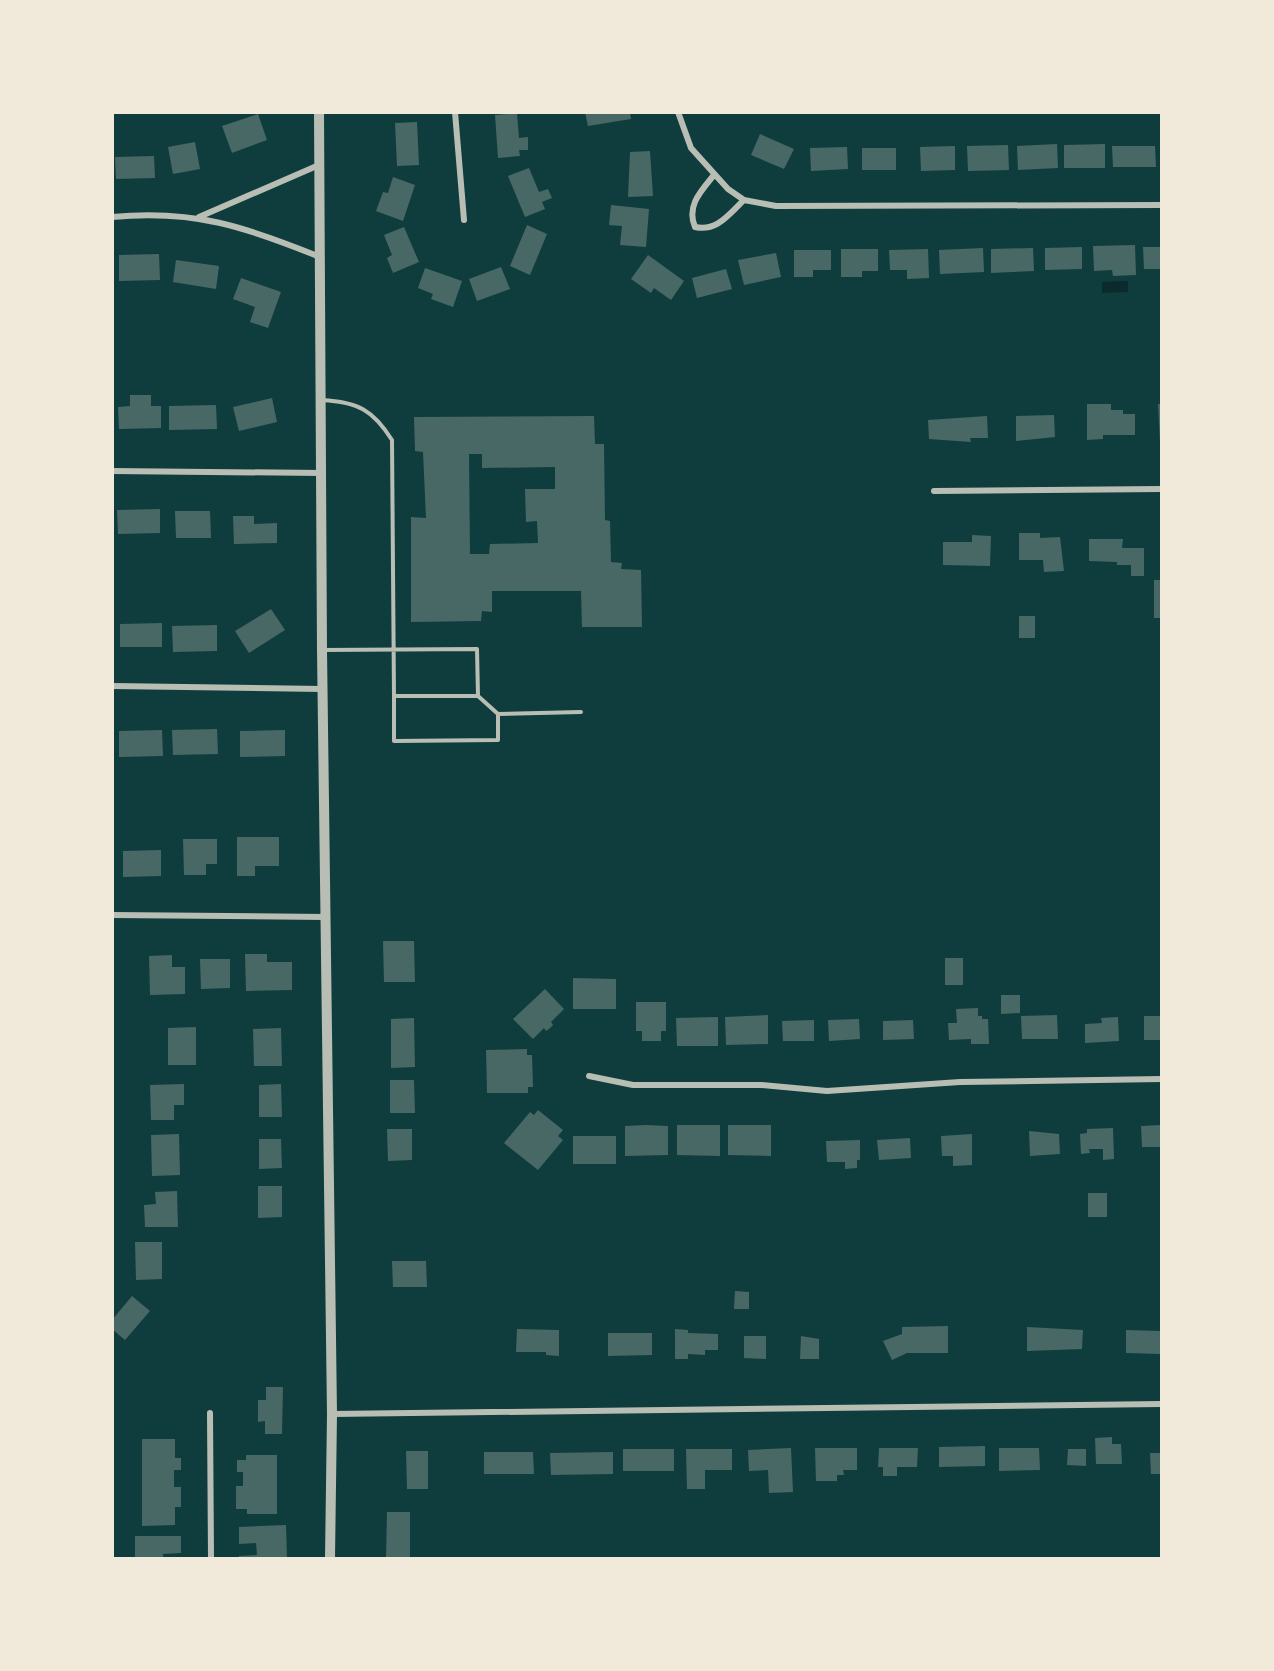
<svg xmlns="http://www.w3.org/2000/svg" width="1274" height="1671" viewBox="0 0 1274 1671" font-family="'Exo 2',sans-serif">
  <style>
    .water { fill: #0a2a2b }
    .building { fill: #486865; fill-rule: evenodd }
    .lines { fill: none; stroke-linecap: round; stroke-linejoin: round }
    .service { stroke: #b8beb3; stroke-width: 4 }
    .minor { stroke: #b8beb3; stroke-width: 6 }
    .tertiary { stroke: #b8beb3; stroke-width: 10 }
  </style>
  <rect width="100%" height="100%" fill="#0f3d3e"/>
  <path class="water" d="M1128,281V292L1102,293V282Z"/>
  <path class="building" d="M585,112H630L631,119L588,126Z
    M517,113L519,138L528,137V150H519L520,156L498,158L495,115Z
    M258,114L267,140L232,153L222,126Z
    M417,122L419,165L397,166L395,123Z
    M760,134L794,149L784,169L751,155Z
    M195,142L200,169L173,174L168,147Z
    M1057,144L1058,168L1018,170L1017,146Z
    M1105,144V168H1064V145Z
    M1008,145L1009,170L968,171L967,146Z
    M955,146V170L921,171L920,147Z
    M1112,146H1155L1156,167H1113Z
    M847,147L848,169L811,171L810,148Z
    M862,148H896V170H862Z
    M650,151L653,196L628,197L630,152Z
    M154,156L155,178L116,179L115,157Z
    M529,168L539,192L548,189L552,198L542,202L545,209L525,217L508,176Z
    M393,177L415,185L403,221L376,211L383,192L388,193Z
    M611,205L649,209L646,247L620,245L622,226L609,225Z
    M527,225L547,234L530,275L510,266Z
    M404,227L419,262L393,273L387,258L392,255L384,235Z
    M1135,245L1136,275L1113,276L1112,270L1094,271L1093,246Z
    M1082,247V269L1045,270V248Z
    M1143,247H1161V269H1144Z
    M983,248L984,272L940,274L939,250Z
    M1033,248L1034,271L991,273V249Z
    M841,249H878V271H862V277H841Z
    M928,249L929,278L907,279V270H890L889,250Z
    M794,250H831V270H813V277H794Z
    M776,253L781,277L744,285L738,260Z
    M159,254L160,280L119,281V255Z
    M648,255L684,281L671,300L654,288L651,293L631,279Z
    M176,260L219,266L216,289L173,282Z
    M501,267L510,289L477,301L469,279Z
    M425,268L462,281L453,307L431,299L433,294L418,288Z
    M726,269L732,289L697,298L692,278Z
    M241,278L281,292L268,328L250,322L255,307L233,299Z
    M130,395H151V406H161V428L119,429L118,407L130,406Z
    M272,398L277,422L239,431L233,407Z
    M1087,404H1111V410H1123V414H1135V435H1103V439L1087,440Z
    M1158,404H1161V442H1160Z
    M216,405L217,429L169,430V406Z
    M1054,415L1055,437L1016,441V416Z
    M594,416L595,444H604L605,520L610,521L611,562L622,563L621,569L641,570L642,627H582L581,591H492V612L482,611L481,621L411,622V517L426,518L423,452L415,451L414,417ZM469,454H482V468L555,467V489H525L526,522L537,521L538,543L490,544L489,554H470Z
    M987,416L988,438H970L971,442L929,439L928,420Z
    M160,509V533L118,534L117,510Z
    M175,511H210L211,538H176Z
    M233,516H254V524L277,523V543L234,544Z
    M1019,533H1040V538L1060,537L1064,571L1044,572L1043,560H1019Z
    M972,535L991,536L990,566L943,565V542H972Z
    M1089,539H1123L1122,548H1144V576H1131V565H1117V562L1089,561Z
    M1154,580H1161V618H1154Z
    M271,609L285,630L249,653L235,631Z
    M1019,616H1035V638H1019Z
    M162,623V647H120V624Z
    M217,625V651L173,652L172,626Z
    M217,729L218,754L173,755L172,730Z
    M162,730L163,756L119,757V731Z
    M285,730V756L240,757V731Z
    M237,837H279V866H255V876H237Z
    M183,839H217V864H206V875H184Z
    M161,850V876L123,877V851Z
    M383,941H414L415,982H384Z
    M245,954H267V962H292V990L246,991Z
    M172,955V967H185V994L150,995L149,956Z
    M945,958H963V985H945Z
    M200,959H230V988L201,989Z
    M573,978L616,979V1009H573Z
    M545,989L564,1009L551,1022L553,1025L550,1028L546,1031L544,1028L533,1039L513,1019Z
    M1001,995H1020V1013L1001,1014Z
    M636,1002H666V1031H661V1041H642V1031H636Z
    M978,1008V1016H982V1019H988L989,1044H971V1039L949,1040L948,1023H957L956,1009Z
    M768,1015V1044L726,1045L725,1017Z
    M1057,1015L1058,1039H1022L1021,1016Z
    M1144,1016H1161V1040H1144Z
    M718,1017V1046H677L676,1018Z
    M1118,1017L1119,1041L1085,1043V1024L1102,1023L1101,1018Z
    M414,1018L415,1067L391,1068V1019Z
    M859,1019L860,1039L829,1041L828,1020Z
    M814,1020V1041H783L782,1021Z
    M913,1020L914,1039L883,1040V1021Z
    M196,1027V1065H168V1028Z
    M281,1028L282,1066H254L253,1029Z
    M527,1049V1055H532L533,1087H528V1093H487L486,1050Z
    M390,1080H414L415,1113H390Z
    M184,1084V1105H174V1120H151L150,1085Z
    M281,1084L282,1117H259V1085Z
    M538,1110L563,1130L558,1136L563,1140L538,1170L504,1143L530,1112L534,1115Z
    M646,1125L668,1126V1155L625,1156V1126Z
    M677,1125H720V1156L677,1155Z
    M728,1125H771V1156L728,1155Z
    M1161,1125V1147H1142L1141,1126Z
    M1113,1128L1114,1159L1103,1160V1149H1089L1090,1153L1081,1154L1080,1134L1087,1133V1129Z
    M387,1129H412V1160L388,1161Z
    M1029,1131L1059,1134L1060,1154L1030,1156Z
    M179,1134L180,1175L152,1176L151,1135Z
    M972,1134V1165L953,1166V1156H942L941,1136Z
    M573,1136H616V1164H573Z
    M910,1138L911,1158L879,1160L877,1140Z
    M259,1139H281L282,1168L259,1169Z
    M860,1140V1160H857V1168L845,1169V1162H827L826,1141Z
    M258,1186H282V1217L258,1218Z
    M177,1191L178,1227H145L144,1205L156,1204L155,1192Z
    M1088,1193H1107V1217H1088Z
    M135,1242H162V1279L136,1280Z
    M392,1261H426L427,1287H393Z
    M735,1291L749,1292V1309H734Z
    M132,1296L150,1311L125,1340L112,1329V1320Z
    M948,1326V1353H907L892,1360L883,1341L902,1334V1327Z
    M1027,1327L1083,1330L1082,1349L1027,1351Z
    M517,1329L559,1330V1356L546,1355V1352H516Z
    M675,1329L688,1330V1333L718,1334V1350H705V1355L688,1354V1359H675Z
    M1126,1330L1161,1331V1354L1126,1353Z
    M608,1333H652V1355L608,1356Z
    M744,1336H766V1359L744,1358Z
    M801,1336L819,1339V1359H800Z
    M266,1387H283L282,1434H265V1421L258,1422V1400H266Z
    M1112,1437V1444H1121L1122,1464H1096L1095,1438Z
    M142,1439H175V1458H181V1470H174V1487H181V1507H175V1525L142,1526Z
    M985,1446V1466L939,1467V1447Z
    M791,1448L793,1492L769,1493L768,1470L749,1471L748,1450Z
    M815,1448H857V1470H843L844,1475H837V1481H816Z
    M879,1448H918L917,1467H897V1476H883V1467H878Z
    M999,1448H1039L1040,1470L999,1471Z
    M623,1449H674V1471H623Z
    M686,1449H732V1470H705V1489H687Z
    M1068,1449H1086V1466L1067,1465Z
    M406,1451H428V1489H407Z
    M484,1452H533L534,1474H484Z
    M613,1452V1474L551,1475L550,1453Z
    M1150,1453H1161V1474H1151Z
    M246,1455H277V1514H247V1509H236V1486H243V1472H237V1460H246Z
    M387,1512H410V1558H386Z
    M286,1525L287,1558H239V1556L257,1555L256,1543L239,1544V1527Z
    M135,1536H181V1553L163,1554V1558H135Z"/>
  <g class="lines">
    <path class="service" d="M322,650L477,649L478,696H394L392,440C373,410 358,402 322,400
      M394,696V741L498,740V714L478,696
      M498,714L581,712"/>
    <path class="minor" d="M455,112L464,220
      M678,112L691,148L728,189L744,200L776,206L1162,205
      M714,175C701,191 686,206 695,227C717,232 729,214 744,200
      M112,217C194,209 246,227 320,257
      M199,217L319,165
      M112,471L321,473
      M934,491L1162,489
      M112,686L322,689
      M112,915L326,917
      M589,1076L633,1085H761L827,1091L960,1082L1162,1079
      M210,1413L211,1558
      M332,1414L1162,1404"/>
    <path class="tertiary" d="M319,112L322,650L332,1414L330,1558"/>
  </g>
  <rect width="1274" height="1671" fill="none" stroke="#f1e9da" stroke-width="228"/>
</svg>
